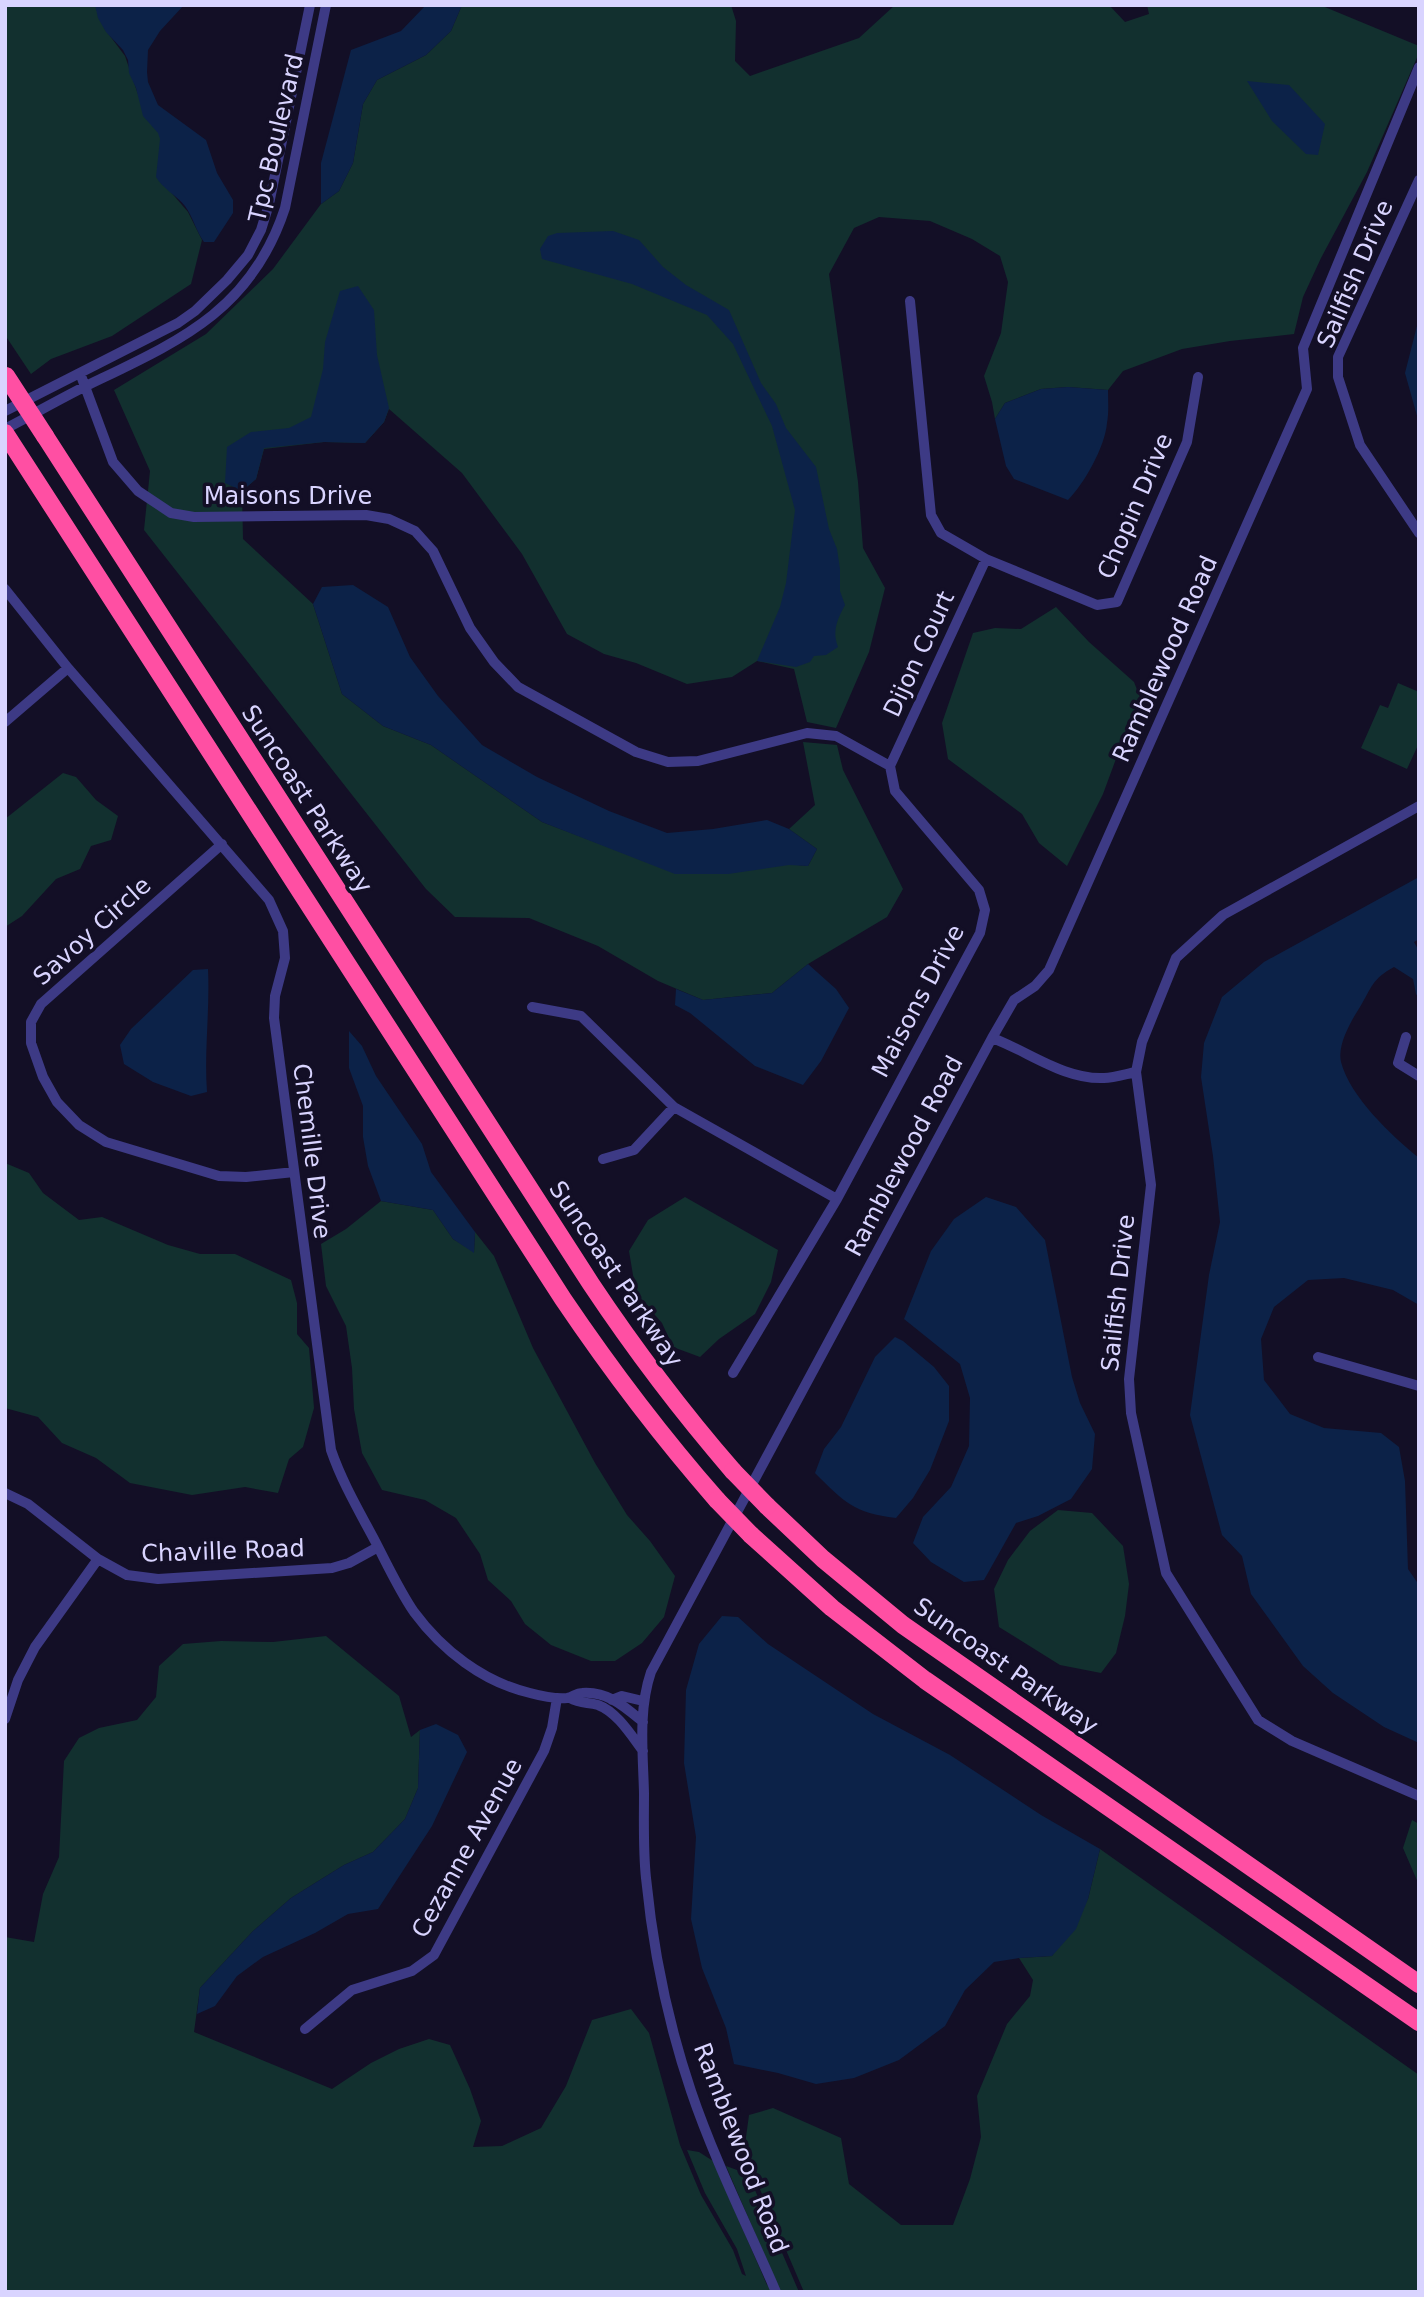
<svg xmlns="http://www.w3.org/2000/svg" width="1424" height="2297" viewBox="0 0 1424 2297" font-family="'DejaVu Sans',sans-serif">
  <style>
    .green { fill: #12302f }
    .water { fill: #0c2248 }
    .lines { fill: none; stroke-linecap: round; stroke-linejoin: round }
    .minor { stroke: #3d3a85; stroke-width: 10 }
    .motorway { stroke: #ff4fa3; stroke-width: 18 }
    .motorway-bridge { stroke: #ff4fa3; stroke-width: 18 }
    .labels { text-anchor: middle; stroke-width: 7; stroke-linejoin: round; paint-order: stroke }
    .street-label { font-size: 24px; fill: #d9d4ff; stroke: #130f26 }
  </style>
  <rect width="100%" height="100%" fill="#130f26"/>
  <path class="green" d="M5,5H103L104,28L125,56L140,100L162,138L164,184L188,212L202,240L191,284L112,336L51,359L31,374L5,335Z
    M462,5H731L736,21L735,61L750,76L859,38L895,5H1109L1125,22L1149,14L1147,5H1320L1419,46V53L1367,172L1321,258L1303,297L1294,334L1230,341L1182,349L1123,371L1108,390L1068,387L1041,389L1005,403L995,419L992,402L984,376L1001,333L1008,282L1000,256L972,239L930,221L879,217L854,228L829,274L858,482L863,548L885,588L869,652L836,728L807,722L794,669L757,661L732,677L687,684L636,663L604,654L567,634L522,554L462,473L389,409L384,422L365,443L324,442L264,449L256,479L242,491L243,539L313,604L342,694L383,726L431,745L542,822L608,847L808,866L817,849L789,829L815,805L803,742L837,745L843,770L903,889L887,917L808,964L772,993L703,1000L658,981L598,946L529,918L455,917L426,889L144,530L150,471L114,390L206,334L273,269L321,204L339,191L353,163L363,104L377,80L426,55L451,31Z
    M1056,607L1089,642L1134,682L1145,710L1120,748L1103,794L1067,866L1039,843L1022,814L948,759L942,723L973,633L995,628L1021,629Z
    M1398,683L1419,692V743L1407,769L1361,748L1380,705L1388,708Z
    M63,773L76,777L96,800L118,816L111,840L91,846L80,869L56,879L22,916L5,927V819Z
    M5,1163L29,1173L43,1193L79,1220L102,1217L168,1245L200,1254H235L291,1280L297,1303V1334L309,1348L314,1408L303,1447L289,1459L278,1493L245,1487L192,1495L130,1483L96,1458L62,1443L38,1417L5,1408Z
    M685,1197L778,1250L771,1282L755,1314L719,1339L700,1357L673,1347L662,1323L636,1293L629,1251L648,1220Z
    M381,1201L433,1210L453,1239L474,1252L475,1232L494,1256L533,1348L595,1463L627,1515L650,1541L675,1576L664,1617L642,1643L615,1661H591L551,1645L525,1624L511,1601L488,1580L480,1554L456,1518L425,1500L382,1490L362,1453L354,1409L352,1368L346,1326L326,1286L321,1244L346,1229Z
    M1058,1510L1092,1513L1123,1546L1129,1584L1125,1616L1116,1653L1101,1673L1060,1665L999,1627L994,1589L1008,1560L1030,1531Z
    M326,1636L399,1696L411,1737L420,1730L418,1788L405,1819L373,1852L344,1865L291,1898L253,1931L200,1988L194,2032L332,2089L371,2063L399,2049L429,2039L450,2045L470,2089L481,2121L473,2147L502,2146L541,2128L566,2086L592,2020L631,2009L649,2033L680,2145L701,2195L733,2250L742,2274L746,2276L737,2249L705,2193L687,2150L699,2152L713,2161L767,2285L780,2291L726,2166L748,2174L799,2292H5V1937L34,1942L43,1894L59,1857L64,1761L79,1738L99,1728L137,1720L156,1697L159,1666L183,1644L221,1641L273,1642Z
    M1412,1820L1419,1824V1885L1403,1848Z
    M1100,1849L1419,2075V2292H804L744,2152L749,2115L773,2108L841,2138L849,2184L901,2225H953L970,2179L981,2137L977,2096L1007,2024L1030,1996L1033,1980L1019,1958L1052,1956L1088,1899Z"/>
  <path class="water" d="M95,5H184L160,31L148,50L147,72L148,82L158,105L206,140L217,173L233,200V213L214,242H204C196,231 193,217 185,206C177,196 162,188 156,177L160,139L158,133L143,116L136,88L129,73L128,60L123,50L106,32L98,18Z
    M426,5H462L451,31L426,55L377,80L363,104L353,163L339,191L321,204V163L351,50L401,31Z
    M1247,81L1289,85L1325,124L1318,155L1306,154L1272,121Z
    M613,231L639,240L663,267L686,285L729,310L761,383L776,404L786,428L816,467L829,529L837,549L840,569V591L845,605C837,620 832,631 838,647L826,655L814,656L810,662L796,667L757,661L780,607L786,583L795,510L772,426L733,344L707,315L632,284L542,259L540,249L548,236L557,233Z
    M358,286L374,310L377,355L389,408L384,422L365,443L324,442L264,448L256,479L242,491L225,483L227,447L251,432L289,428L311,417L323,369L325,342L340,291Z
    M1419,318V423L1405,373Z
    M1068,387L1108,390C1108,401 1109,412 1107,423C1105,447 1084,484 1068,500L1014,479L1006,466L995,419L1005,403L1041,389Z
    M353,585L388,607L410,657L438,696L482,745L537,777L609,811L667,833L713,829L767,820L789,829L817,849L808,866L789,865L728,874H675L542,822L431,745L383,726L342,694L313,604L322,587Z
    M1419,877V939L1414,942L1419,951V998L1416,994L1413,979L1394,967C1372,979 1372,987 1360,1007C1351,1021 1337,1045 1341,1062C1350,1097 1392,1136 1419,1158V1305L1393,1290L1344,1278L1308,1280L1274,1307L1261,1339L1264,1380L1290,1414L1324,1428L1381,1433L1399,1447L1405,1481L1408,1569L1419,1585V1743L1384,1727L1333,1693L1303,1666L1251,1594L1242,1556L1222,1535L1190,1415L1209,1275L1220,1222L1213,1156L1201,1077L1204,1043L1222,997L1264,962Z
    M808,964L836,989L849,1008L821,1061L803,1085L755,1066L690,1013L675,1005L676,989L703,1000L772,993Z
    M208,969C210,1010 204,1051 207,1092L191,1096L153,1082L124,1064L120,1045L131,1029L193,970Z
    M349,1031L362,1046L376,1076L422,1144L431,1172L475,1232L474,1253L453,1239L433,1210L381,1201L368,1166L363,1137V1106L349,1068Z
    M986,1197L1016,1207L1045,1240L1072,1377L1080,1403L1095,1434L1092,1469L1071,1499L1038,1516L1016,1523L984,1580L964,1582L931,1562L913,1543L923,1517L951,1487L969,1446L970,1398L960,1364L904,1319L931,1251L954,1219Z
    M895,1337L903,1341L934,1367L949,1386V1421L930,1470L913,1498L896,1518C854,1513 844,1502 815,1473L824,1449L841,1427L875,1357Z
    M722,1616L738,1617L768,1644L873,1714L950,1755L1041,1815L1100,1849L1088,1899L1076,1929L1052,1956L1019,1958L994,1962L965,1990L945,2026L899,2060L854,2078L816,2084L778,2073L734,2064L726,2028L702,1968L691,1919L696,1837L684,1763L686,1690L699,1644Z
    M436,1724L458,1735L467,1752L432,1826L378,1909L348,1914L315,1933L263,1957L237,1976L215,2006L197,2014L200,1988L253,1931L291,1898L344,1865L373,1852L405,1819L418,1788L420,1730Z"/>
  <g class="lines">
    <path class="minor" d="M1419,180L1338,357V377L1360,445L1419,533
      M910,301L931,515L941,533L986,559L1097,605L1117,602L1187,442L1198,377
      M80,373L113,462L138,491L171,513L194,517L366,515L389,519L415,531L433,551L470,628L494,662L518,687L636,752L668,762L698,761L807,733L836,736L890,766L895,791L979,890L985,910L980,933L837,1199L733,1373
      M5,411L178,323L195,311L227,280L248,255L261,230L269,204L310,5
      M5,429C32,415 58,400 86,386C177,342 251,312 285,208L326,5
      M5,589L68,668L269,900L283,931L285,958L275,996L274,1018L331,1450C342,1482 359,1511 375,1541C387,1564 399,1590 414,1612C442,1650 483,1682 530,1693C541,1696 555,1699 567,1698C573,1697 576,1693 582,1693C608,1691 625,1707 643,1722
      M5,722L68,668
      M890,766L986,559
      M1419,806L1223,915L1176,958L1142,1042L1136,1072L1151,1185L1129,1379L1131,1413L1166,1573L1258,1720L1292,1741L1419,1796
      M222,844L41,1004L31,1022V1043L43,1077L57,1102L79,1125L106,1142L219,1176L246,1177L294,1172
      M532,1007L581,1016L674,1107L837,1199
      M1406,1037L1398,1063L1419,1076
      M992,1038C1028,1051 1064,1080 1104,1078C1114,1078 1126,1074 1136,1072
      M603,1159L634,1150L674,1107
      M1318,1357L1419,1386
      M5,1493L28,1504L98,1559L127,1575L158,1579L332,1568L349,1563L378,1547
      M570,1698C580,1704 587,1702 598,1705C617,1712 631,1735 643,1751
      M612,1700L622,1696L643,1701
      M5,1719L18,1680L35,1647L98,1559
      M305,2029L352,1990L412,1971L434,1955L544,1751L552,1728L557,1698
      M776,2292C747,2225 714,2159 691,2091C668,2023 653,1949 646,1878C643,1850 644,1821 644,1793C643,1753 638,1710 651,1672L992,1038L1014,1000L1035,986L1049,970L1307,389L1303,348L1419,67"/>
    <path class="motorway" d="M5,433L563,1299C611,1370 661,1436 717,1500
      M45,436L591,1284C635,1350 682,1412 733,1471
      M767,1506L823,1559L903,1625L1419,1984
      M751,1535L832,1608L925,1680L1419,2022"/>
    <path class="motorway-bridge" d="M6,376L45,436
      M733,1471L767,1506
      M717,1500L751,1535"/>
  </g>
  <g class="labels">
    <g class="street-label">
      <text transform="translate(276 138) rotate(-77)" y="8">Tpc Boulevard</text>
      <text transform="translate(1355 274) rotate(-67)" y="8">Sailfish Drive</text>
      <text x="288" y="504">Maisons Drive</text>
      <text transform="translate(1135 506) rotate(-67)" y="8">Chopin Drive</text>
      <text transform="translate(919 654) rotate(-65)" y="8">Dijon Court</text>
      <text transform="translate(1165 659) rotate(-66)" y="8">Ramblewood Road</text>
      <text transform="translate(307 799) rotate(57)" y="8">Suncoast Parkway</text>
      <text transform="translate(92 931) rotate(-42)" y="8">Savoy Circle</text>
      <text transform="translate(918 1001) rotate(-62)" y="8">Maisons Drive</text>
      <text transform="translate(312 1151) rotate(83)" y="8">Chemille Drive</text>
      <text transform="translate(904 1156) rotate(-62)" y="8">Ramblewood Road</text>
      <text transform="translate(616 1274) rotate(56)" y="8">Suncoast Parkway</text>
      <text transform="translate(1118 1293) rotate(-84)" y="8">Sailfish Drive</text>
      <text transform="translate(223 1551) rotate(-2)" y="8">Chaville Road</text>
      <text transform="translate(1006 1666) rotate(35)" y="8">Suncoast Parkway</text>
      <text transform="translate(467 1848) rotate(-61)" y="8">Cezanne Avenue</text>
      <text transform="translate(741 2148) rotate(69)" y="8">Ramblewood Road</text>
    </g>
  </g>
  <rect width="1424" height="2297" fill="none" stroke="#d9d4ff" stroke-width="14"/>
</svg>
